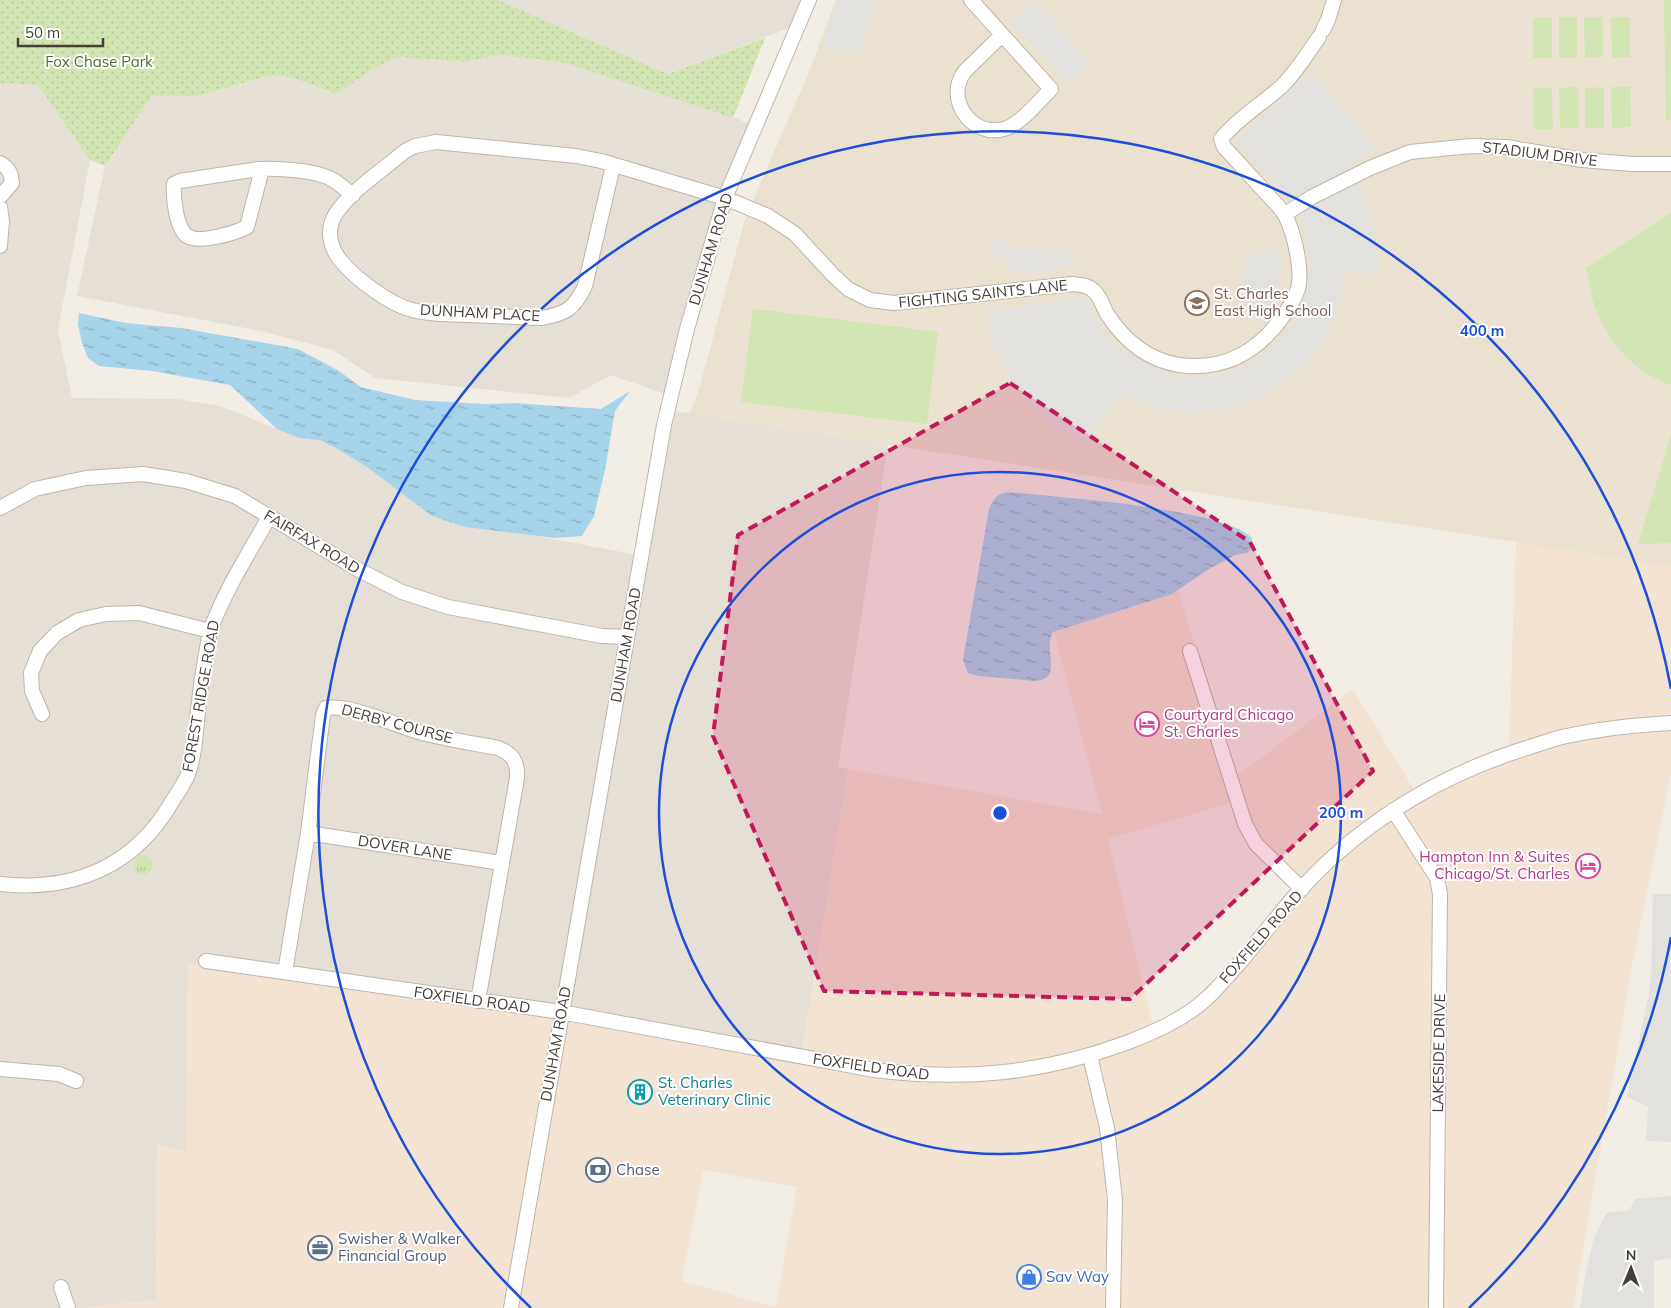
<svg xmlns="http://www.w3.org/2000/svg" width="1671" height="1308" viewBox="0 0 1671 1308" font-family="Mulish,sans-serif">
  <style>
    .residential { fill: #e6dfd5 }
    .commercial { fill: #f3e3d3; fill-rule: evenodd }
    .education { fill: #eae1d1 }
    .grass { fill: url(#grass-tufts) }
    .park { fill: url(#park-dots) }
    .pitch { fill: #d1e4b2 }
    .parking { fill: #e3e1de }
    .water { fill: url(#water-ripples) }
    .lines { fill: none; stroke-linecap: round; stroke-linejoin: round }
    .minor-casing { stroke: #bdb5aa; stroke-width: 16 }
    .minor { stroke: #fff; stroke-width: 14 }
    .marked { fill: #c2185b; fill-opacity: 0.2; stroke: #c2185b; stroke-width: 4; stroke-dasharray: 10 6; stroke-linejoin: round }
    .ring { fill: none; stroke: #1d4ed8; stroke-width: 2.5 }
    .labels { text-anchor: middle; stroke-width: 4; stroke-linejoin: round; paint-order: stroke }
    .park-label { font-size: 15px; fill: #4c722d; stroke: #fff }
    .street-label { font-size: 15px; fill: #443e36; stroke: #fff }
    .education-label { font-size: 15px; fill: #785e54; stroke: #fff; text-anchor: start }
    .hotel-label { font-size: 15px; fill: #b23c85; stroke: #fff; text-anchor: start }
    .culture-label { font-size: 15px; fill: #0d838f; stroke: #fff; text-anchor: start }
    .service-label { font-size: 15px; fill: #4e5e75; stroke: #fff; text-anchor: start }
    .shop-label { font-size: 15px; fill: #366cbe; stroke: #fff; text-anchor: start }
    .centre { fill: #1d4ed8; stroke: #fff; stroke-width: 2.5 }
    .ring-label { font-size: 15px; text-anchor: middle; font-weight: bold; fill: #1d4ed8; stroke: #fff; stroke-width: 4; stroke-linejoin: round; paint-order: stroke }
  </style>
  <defs>
    <pattern id="grass-tufts" width="24" height="20" patternUnits="userSpaceOnUse" patternTransform="scale(1.25)"><rect width="24" height="20" fill="#d1e4b2"/><path d="M3 7l-1-3M5 7V3M7 7l1-3M15 17l-1-3M17 17v-4M19 17l1-3" fill="none" stroke="#b5c59a"/></pattern>
    <pattern id="park-dots" width="8" height="8" patternUnits="userSpaceOnUse" patternTransform="scale(1.25)"><rect width="8" height="8" fill="#d1e4b2"/><path d="M2 2h.1M6 6h.1" fill="none" stroke="#b5c59a" stroke-width="1.8" stroke-linecap="round"/></pattern>
    <pattern id="water-ripples" width="26" height="14" patternUnits="userSpaceOnUse" patternTransform="scale(1.25)"><rect width="26" height="14" fill="#a6d4eb"/><path d="M2 4q2-2 4 0t4 0M15 11q2-2 4 0t4 0" fill="none" stroke="#89adbf"/></pattern>
  </defs>
  <rect width="100%" height="100%" fill="#f2eee6"/>
  <path class="residential" d="M498,0H804L792,27L668,74Z
    M500,55L565,63L733,117L750,124L665,394L611,375L569,398L375,378L333,350L261,331L77,296L105,166L152,96H197L267,76L290,77L337,94L373,69L398,57L465,62Z
    M0,83L38,84L90,160L58,330L72,398L178,399L220,406L277,429H336L530,535L638,555L557,1008L188,964L186,1151L157,1144L156,1300L83,1308H0Z
    M675,411L888,444L838,767L848,769L802,1053L567,1008L617,726Z"/>
  <path class="commercial" d="M1516,542L1671,566V714L1569,726L1509,746Z
    M1176,582L1234,778L1353,689L1414,790L1295,891L1231,803L1108,839L1153,1027L1092,1051L990,1070L894,1069L802,1053L848,769L1102,814L1050,617Z
    M1671,726V773L1632,966L1573,1308H1119V1163L1113,1122L1099,1060L1172,1030L1215,1001L1284,917L1337,859L1400,812L1471,772L1540,748L1631,730Z
    M188,964L553,1017L505,1308H83L156,1300L157,1144L186,1151Z
    M566,1018L885,1079L983,1082L1086,1061L1102,1126L1108,1195V1308H515ZM703,1170L797,1187L776,1307L682,1281Z"/>
  <path class="education" d="M836,0H1671V566L690,414L700,386L745,219L808,74Z"/>
  <path class="grass" d="M133 865a10 10 0 1 1 20 0a10 10 0 1 1-20 0Z"/>
  <path class="park" d="M0,0H498L668,74L765,38L733,118L565,63L500,55L465,62L398,57L373,69L337,94L290,77L267,76L197,96H152L105,166L90,160L38,85L0,83Z"/>
  <path class="pitch" d="M1664,0H1671V119L1666,120Z
    M1552,17V58H1533V18Z
    M1559,17H1577V58H1559Z
    M1584,17H1603V57L1585,58Z
    M1611,17H1630V57L1612,58Z
    M1578,87L1579,128H1560L1559,88Z
    M1604,87V128H1585V88Z
    M1611,87H1630L1631,127L1612,128Z
    M1533,88H1552L1553,129H1534Z
    M1671,213V385C1637,374 1609,343 1596,310C1591,297 1590,282 1586,268Z
    M753,309L938,332L927,424L741,402Z
    M1671,435V543L1638,544Z"/>
  <path class="parking" d="M838,0H879L865,36L861,51L824,50L828,26Z
    M1034,0L1091,63L1069,84L1010,23Z
    M1312,71L1376,148L1351,163L1374,221L1381,274L1344,272L1340,303L1329,329L1317,350L1303,368L1267,395L1244,404L1217,411L1189,414L1168,411L1149,406L1121,394L1084,449L1042,416L1021,393L1003,366L993,344L985,311L1087,297L1099,325L1113,343L1132,357L1172,375L1189,378L1221,375L1238,369L1257,358L1279,339L1295,321L1301,307L1309,269L1308,249L1300,215L1286,196L1236,140Z
    M991,240H1004L1005,247L1074,250V265L1036,273L1011,271L1003,258H991Z
    M1280,248L1282,267L1274,298L1267,312L1258,322L1241,305L1249,292L1240,286L1245,270L1246,256Z
    M1653,894H1671V1142L1646,1141L1648,1107L1627,1097L1648,998L1651,975Z
    M1671,1196V1258L1654,1261V1308H1580L1585,1276L1594,1238L1606,1213L1629,1210L1636,1199Z"/>
  <path class="water" d="M79,313L126,323L181,328L298,349L339,371L361,387L415,400L485,404L514,403L601,409L630,391L615,411L605,470L594,516L582,536L554,538L465,527L432,516L367,467L336,448L320,440L299,438L277,429L230,385L152,371L99,366L88,358L82,343L78,324Z
    M1008,492C1054,497 1224,508 1252,538L1251,549L1247,553L1235,555L1209,569L1172,594L1053,632C1042,650 1065,680 1034,681L979,676L968,673L963,660L989,509C993,499 997,494 1008,492Z"/>
  <g class="lines">
    <defs>
      <path id="minor" d="M971,0L1051,89C1039,101 1020,125 1004,129C971,138 944,98 965,71L1002,35
        M1323,30L1328,20L1334,0
        M0,163C9,168 11,173 12,183L0,197
        M613,166L585,286C574,309 566,314 541,318C517,317 493,316 469,315C450,314 431,315 412,310C389,304 356,279 341,261C330,248 326,231 335,215C350,191 383,170 405,151L415,146L436,142L576,156L601,161L725,198L768,216L795,234L833,275L848,289L870,300L894,303L1073,284C1081,285 1088,285 1094,291C1100,296 1103,307 1107,314C1124,340 1148,360 1179,365C1223,371 1256,353 1281,319C1288,310 1294,300 1298,289C1303,271 1294,232 1285,215C1281,208 1273,201 1268,195C1253,179 1239,163 1224,147L1221,139C1238,118 1262,104 1282,86C1297,71 1307,54 1319,37
        M262,169L247,227C235,233 199,244 187,236C176,228 173,197 174,184L180,181L258,169C277,168 317,170 333,180C340,184 346,190 353,195
        M0,207L2,221L0,246
        M1285,214L1312,197L1370,168L1410,152L1471,146L1507,147L1582,160L1632,164H1671
        M0,508L35,489L86,478L143,474L186,481L235,496L357,569L402,592L448,607L602,636L627,637
        M1190,651L1245,824L1256,844L1302,889
        M42,714L32,691L31,673L40,651L57,633L79,620L106,614L139,613L210,631
        M1393,810L1437,878L1440,894L1436,1308
        M308,833L501,863
        M0,884C74,892 136,866 173,800C178,792 185,783 188,774C196,752 196,726 199,702C201,679 206,655 210,631C225,590 248,555 269,517
        M206,961L561,1012L874,1070C964,1081 1041,1074 1126,1043C1154,1032 1183,1020 1206,999C1219,987 1231,973 1243,959C1272,924 1300,886 1334,856C1390,806 1456,770 1527,748C1539,744 1551,740 1562,737C1598,729 1634,725 1671,723
        M285,972L308,833L323,715L326,708C351,704 394,725 419,732C444,739 472,743 498,748C513,754 518,762 517,778L478,1001
        M1090,1056L1107,1128L1115,1200L1113,1308
        M0,1069L59,1074L76,1081
        M61,1287L68,1308
        M511,1308L664,425L687,329L725,198L809,0"/>
    </defs>
    <use href="#minor" class="minor-casing"/>
    <use href="#minor" class="minor"/>
  </g>
  <path class="marked" d="M1010,383L1250,542L1373,771L1130,999L824,991L713,736L738,535Z"/>
  <g class="ring">
    <circle cx="1000" cy="813" r="341"/>
    <path d="M1671 937A682 682 0 0 1 1469 1308M531 1308A682 682 0 1 1 1671 689"/>
  </g>
  <defs>
    <symbol id="school-ring" viewBox="-11 -11 22 22"><circle r="9.5" fill="#fff" stroke="#8d6e63" stroke-width="1.5"/><path d="M0-5L7-2L0 1L-7-2ZM-4 1L0 2.5L4 1V4Q0 6-4 4Z" fill="#8d6e63"/></symbol>
    <symbol id="hotel-ring" viewBox="-11 -11 22 22"><circle r="9.5" fill="#fff" stroke="#d1479c" stroke-width="1.5"/><path d="M-6-4.5h1.5V1H6V5H4.5V3h-9V5H-6ZM-4 0a1.8 1.8 0 1 1 3.6 0ZM.5 0V-2.5h3Q6-2.5 6 0Z" fill="#d1479c"/></symbol>
    <symbol id="building-ring" viewBox="-11 -11 22 22"><circle r="9.5" fill="#fff" stroke="#0f9aa8" stroke-width="1.5"/><path d="M-4-6H4V6H1V3H-1V6H-4ZM-2.5-4.3h1.7v1.8h-1.7ZM.8-4.3h1.7v1.8H.8ZM-2.5-1h1.7V.8h-1.7ZM.8-1h1.7V.8H.8Z" fill="#0f9aa8"/></symbol>
    <symbol id="bank-ring" viewBox="-11 -11 22 22"><circle r="9.5" fill="#fff" stroke="#5c6f8a" stroke-width="1.5"/><path d="M-6-4H6V4H-6ZM0-2.3a2.3 2.3 0 1 0 0 4.6a2.3 2.3 0 1 0 0-4.6Z" fill="#5c6f8a"/></symbol>
    <symbol id="office-ring" viewBox="-11 -11 22 22"><circle r="9.5" fill="#fff" stroke="#5c6f8a" stroke-width="1.5"/><path d="M-6-3h4V-5.5h4V-3h4V5H-6ZM-1-4.5V-3h2v-1.5ZM-6 0V1H6V0Z" fill="#5c6f8a"/></symbol>
    <symbol id="shop-ring" viewBox="-11 -11 22 22"><circle r="9.5" fill="#fff" stroke="#3f7fe0" stroke-width="1.5"/><path d="M-5-2.5h2.3a2.7 3.5 0 0 1 5.4 0H5L5.5 6h-11ZM-1.5-2.5h3a1.5 2.3 0 0 0-3 0Z" fill="#3f7fe0"/></symbol>
  </defs>
  <g fill-rule="evenodd">
    <use href="#school-ring" x="1183" y="289" width="28" height="28"/>
    <use href="#hotel-ring" x="1133" y="710" width="28" height="28"/>
    <use href="#hotel-ring" x="1574" y="852" width="28" height="28"/>
    <use href="#building-ring" x="626" y="1078" width="28" height="28"/>
    <use href="#bank-ring" x="584" y="1156" width="28" height="28"/>
    <use href="#office-ring" x="306" y="1234" width="28" height="28"/>
    <use href="#shop-ring" x="1015" y="1263" width="28" height="28"/>
  </g>
  <g class="labels">
    <g class="park-label">
      <text x="99" y="67">Fox Chase Park</text>
    </g>
    <g class="street-label">
      <text transform="translate(1540 154) rotate(7)" y="5">STADIUM DRIVE</text>
      <text transform="translate(711 249) rotate(-73)" y="5">DUNHAM ROAD</text>
      <text transform="translate(983 294) rotate(-6)" y="5">FIGHTING SAINTS LANE</text>
      <text transform="translate(480 313) rotate(3)" y="5">DUNHAM PLACE</text>
      <text transform="translate(312 542) rotate(31)" y="5">FAIRFAX ROAD</text>
      <text transform="translate(626 645) rotate(-80)" y="5">DUNHAM ROAD</text>
      <text transform="translate(201 696) rotate(-80)" y="5">FOREST RIDGE ROAD</text>
      <text transform="translate(397 724) rotate(15)" y="5">DERBY COURSE</text>
      <text transform="translate(405 848) rotate(9)" y="5">DOVER LANE</text>
      <text transform="translate(1261 937) rotate(-49)" y="5">FOXFIELD ROAD</text>
      <text transform="translate(472 1000) rotate(8)" y="5">FOXFIELD ROAD</text>
      <text transform="translate(556 1044) rotate(-80)" y="5">DUNHAM ROAD</text>
      <text transform="translate(1439 1053) rotate(-89)" y="5">LAKESIDE DRIVE</text>
      <text transform="translate(871 1067) rotate(8)" y="5">FOXFIELD ROAD</text>
    </g>
    <g class="education-label">
      <text x="1214" y="299">St. Charles<tspan x="1214" dy="17">East High School</tspan></text>
    </g>
    <g class="hotel-label">
      <text x="1164" y="720">Courtyard Chicago<tspan x="1164" dy="17">St. Charles</tspan></text>
      <text x="1570" y="862" text-anchor="end">Hampton Inn &amp; Suites<tspan x="1570" dy="17">Chicago/St. Charles</tspan></text>
    </g>
    <g class="culture-label">
      <text x="658" y="1088">St. Charles<tspan x="658" dy="17">Veterinary Clinic</tspan></text>
    </g>
    <g class="service-label">
      <text x="616" y="1175">Chase</text>
      <text x="338" y="1244">Swisher &amp; Walker<tspan x="338" dy="17">Financial Group</tspan></text>
    </g>
    <g class="shop-label">
      <text x="1046" y="1282">Sav Way</text>
    </g>
  </g>
  <circle cx="1000" cy="813" r="8" class="centre"/>
  <g class="ring-label">
    <text x="1482" y="336">400 m</text>
    <text x="1341" y="818">200 m</text>
  </g>
  <g transform="translate(1631 1268) rotate(1)" stroke="#ffffff" stroke-width="4" paint-order="stroke">
  <path d="M0-4L9 19L0 12L-9 19Z" fill="#443e36"/>
  <text y="-8" font-size="14" font-weight="bold" text-anchor="middle" fill="#443e36">N</text>
  </g>
  <path d="M18 38v8h85v-8" fill="none" stroke="#443e36" stroke-width="2.5"/>
  <text x="25" y="38" font-size="15" fill="#443e36" stroke="#ffffff" stroke-width="4" paint-order="stroke">50 m</text>
</svg>
